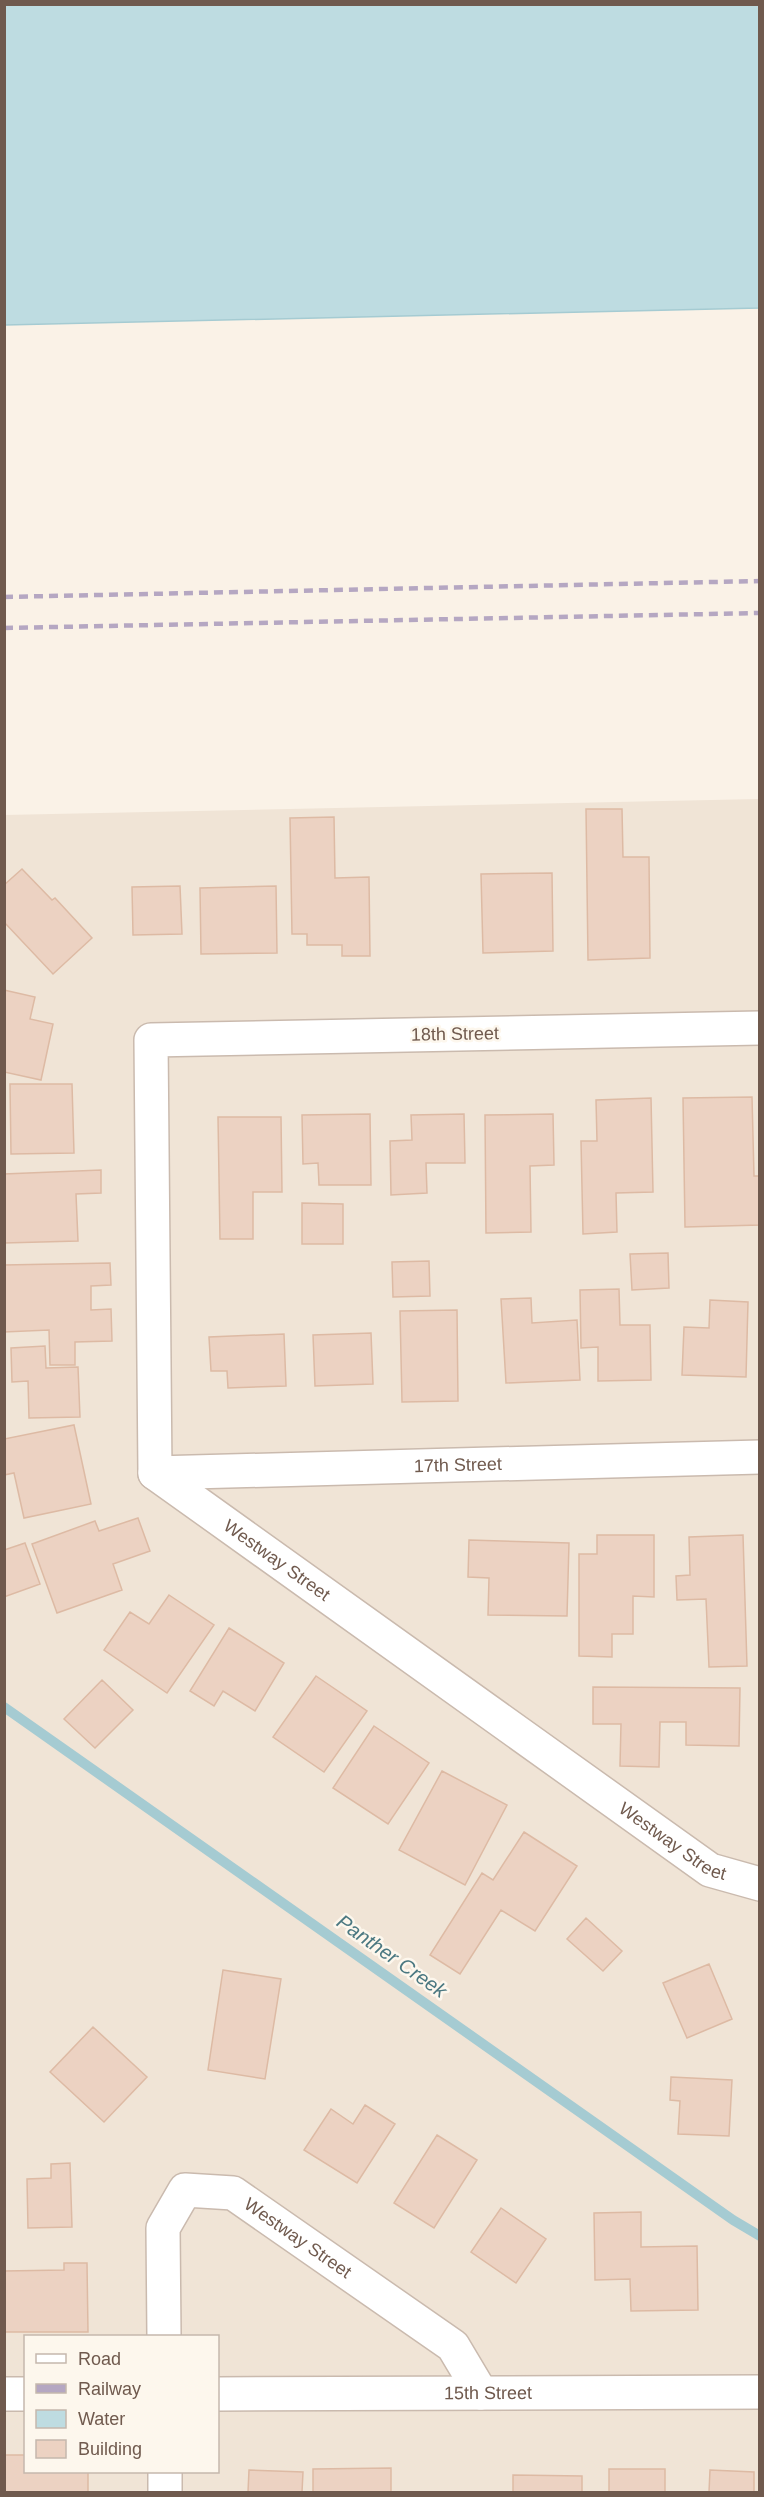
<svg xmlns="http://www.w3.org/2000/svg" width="764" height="2497" viewBox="0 0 764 2497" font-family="Helvetica,sans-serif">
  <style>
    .residential { fill: #f0e4d6; fill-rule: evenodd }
    .water { fill: #bedce1; stroke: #a5cbd2; stroke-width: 1.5 }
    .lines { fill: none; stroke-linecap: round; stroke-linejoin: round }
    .stream { stroke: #a5cbd2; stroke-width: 10 }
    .building { fill: #ecd2c2; stroke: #ddbaa4; stroke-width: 1.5 }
    .minor-casing { stroke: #cabaae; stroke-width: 36 }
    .minor { stroke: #fff; stroke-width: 33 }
    .rail { stroke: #b5a7c2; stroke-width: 4.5; stroke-dasharray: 9 6; stroke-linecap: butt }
    .labels { text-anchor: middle; stroke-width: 5; stroke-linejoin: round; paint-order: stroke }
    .street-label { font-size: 18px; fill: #705a4e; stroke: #fdf7ed }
    .water-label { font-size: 20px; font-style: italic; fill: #4b7881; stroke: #fdf7ed }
  </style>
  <rect width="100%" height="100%" fill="#faf2e7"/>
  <path class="residential" d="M759,799V2492H5L4,815ZM26,2336H218V2472H26Z"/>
  <path class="water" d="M4,5H759V308L5,325Z"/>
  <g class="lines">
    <path class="stream" d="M4,1707L733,2220L760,2236"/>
  </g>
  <path class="building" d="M586,809H622L623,857H649L650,958L588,960Z
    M334,817L335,878L369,877L370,956H342V945H307V934H292L290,818Z
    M22,869L52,900L55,898L92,938L53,974L4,922V885Z
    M552,873L553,951L483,953L481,874Z
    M180,886L182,934L133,935L132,887Z
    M276,886L277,953L201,954L200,888Z
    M4,990L35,997L30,1019L53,1024L41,1080L4,1072Z
    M10,1084H72L74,1153L11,1154Z
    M752,1097L754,1176H760V1225L685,1227L683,1098Z
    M651,1098L653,1192L616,1193L617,1232L583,1234L581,1141H597L596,1100Z
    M370,1114L371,1185H319L318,1163L303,1164L302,1115Z
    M464,1114L465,1163H426L427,1193L391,1195L390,1141L412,1140L411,1115Z
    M553,1114L554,1165L530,1166L531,1232L486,1233L485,1115Z
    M218,1117H281L282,1192H253V1239H220Z
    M101,1170V1193L76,1194L78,1241L4,1243V1174Z
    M302,1203L343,1204V1244H302Z
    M668,1253L669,1288L632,1290L630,1254Z
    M429,1261L430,1296L393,1297L392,1262Z
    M110,1263L111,1285L91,1286V1310L111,1309L112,1341L75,1342V1365H50L49,1330L4,1332V1265Z
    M619,1289L620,1325H650L651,1380L598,1381V1347L581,1348L580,1290Z
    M531,1298L532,1323L577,1320L580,1380L506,1383L501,1299Z
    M710,1300L748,1302L746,1377L682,1375L684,1327L709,1328Z
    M457,1310L458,1401L402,1402L400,1311Z
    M371,1333L373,1384L315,1386L313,1335Z
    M284,1334L286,1386L228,1388L227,1371H211L209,1337Z
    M45,1346L46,1368L78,1367L80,1417L29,1418L28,1381L12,1382L11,1348Z
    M74,1425L91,1504L24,1518L14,1473L4,1475V1439Z
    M138,1518L150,1551L113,1564L122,1590L57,1613L32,1544L95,1521L99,1531Z
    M597,1535H654V1597L633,1596V1634H612V1657L579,1656V1554H597Z
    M743,1535L747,1666L709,1667L706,1599L677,1600L676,1576L690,1575L689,1537Z
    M469,1540L569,1543L567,1616L488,1615L489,1578L468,1577Z
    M25,1543L40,1584L4,1597V1550Z
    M169,1595L214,1625L167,1693L104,1650L130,1612L149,1624Z
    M229,1628L284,1663L255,1711L223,1691L214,1706L190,1691Z
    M316,1676L367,1711L324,1772L273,1737Z
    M102,1680L133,1710L95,1748L64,1719Z
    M593,1687L740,1688L739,1746L686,1745V1722H660L659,1767L620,1766L621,1724H593Z
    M374,1726L429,1763L388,1824L333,1788Z
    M442,1771L507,1805L465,1885L399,1850Z
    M524,1832L577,1866L535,1931L501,1910L460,1974L430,1955L482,1873L493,1880Z
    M586,1918L622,1951L603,1971L567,1939Z
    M709,1964L732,2019L687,2038L663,1983Z
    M223,1970L281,1979L265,2079L208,2070Z
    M93,2027L147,2077L104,2122L50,2072Z
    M671,2077L732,2080L729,2136L678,2134L680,2101L670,2100Z
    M365,2105L395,2124L357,2183L304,2150L331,2109L353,2124Z
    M437,2135L477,2160L434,2228L394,2203Z
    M70,2163L72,2227L28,2228L27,2179L51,2178V2164Z
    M501,2208L546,2239L516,2283L471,2252Z
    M641,2212V2247L697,2246L698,2310L631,2311L630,2279L595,2280L594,2213Z
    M64,2263H87L88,2332H4V2271L64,2270Z
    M4,2455H26V2472H88V2492H4Z
    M391,2468V2492H313V2469Z
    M609,2469H665V2492H609Z
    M249,2470L303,2472L302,2492H248Z
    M710,2470L754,2472V2492H709Z
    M513,2475L582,2476V2492H513Z"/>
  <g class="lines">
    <defs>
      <g id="minor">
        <path id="s1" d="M760,1028L151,1040L155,1473L710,1870L760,1884"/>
        <path id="s2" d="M155,1473L760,1457"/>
        <path id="s3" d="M164,2336L163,2228L185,2190L233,2193L453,2346L481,2393"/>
        <path d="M4,2394H26"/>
        <path id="s4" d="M218,2394L760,2392"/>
        <path d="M165,2472V2492"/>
      </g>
    </defs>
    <use href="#minor" class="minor-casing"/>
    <use href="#minor" class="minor"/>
    <path class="rail" d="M4,597L760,581
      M4,628L760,613"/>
  </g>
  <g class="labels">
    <g class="street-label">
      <text transform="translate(455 1034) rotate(-1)" y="6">18th Street</text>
      <text dy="6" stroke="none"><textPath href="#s2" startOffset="303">17th Street</textPath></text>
      <text dy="6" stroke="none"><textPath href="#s1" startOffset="1192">Westway Street</textPath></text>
      <text dy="6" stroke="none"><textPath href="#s1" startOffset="1678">Westway Street</textPath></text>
      <text dy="6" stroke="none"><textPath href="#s3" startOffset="279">Westway Street</textPath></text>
      <text dy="6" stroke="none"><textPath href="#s4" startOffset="270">15th Street</textPath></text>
    </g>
    <g class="water-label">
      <text transform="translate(392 1956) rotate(35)" y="7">Panther Creek</text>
    </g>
  </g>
  <rect width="764" height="2497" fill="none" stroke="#705a4e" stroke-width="12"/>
  <rect x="24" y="2335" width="195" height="138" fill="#fdf7ed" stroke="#c5b8ad" stroke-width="1.5"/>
  <rect x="36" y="2354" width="30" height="9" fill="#ffffff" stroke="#c5b8ad" stroke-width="1.5"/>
  <text x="78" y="2365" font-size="18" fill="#705a4e">Road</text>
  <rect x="36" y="2384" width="30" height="9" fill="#b5a7c2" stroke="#c5b8ad" stroke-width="1.5"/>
  <text x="78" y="2395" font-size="18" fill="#705a4e">Railway</text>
  <rect x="36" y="2410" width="30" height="18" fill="#bedce1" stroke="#c5b8ad" stroke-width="1.5"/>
  <text x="78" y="2425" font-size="18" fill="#705a4e">Water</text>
  <rect x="36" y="2440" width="30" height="18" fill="#ecd2c2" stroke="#c5b8ad" stroke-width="1.5"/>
  <text x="78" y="2455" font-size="18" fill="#705a4e">Building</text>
</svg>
